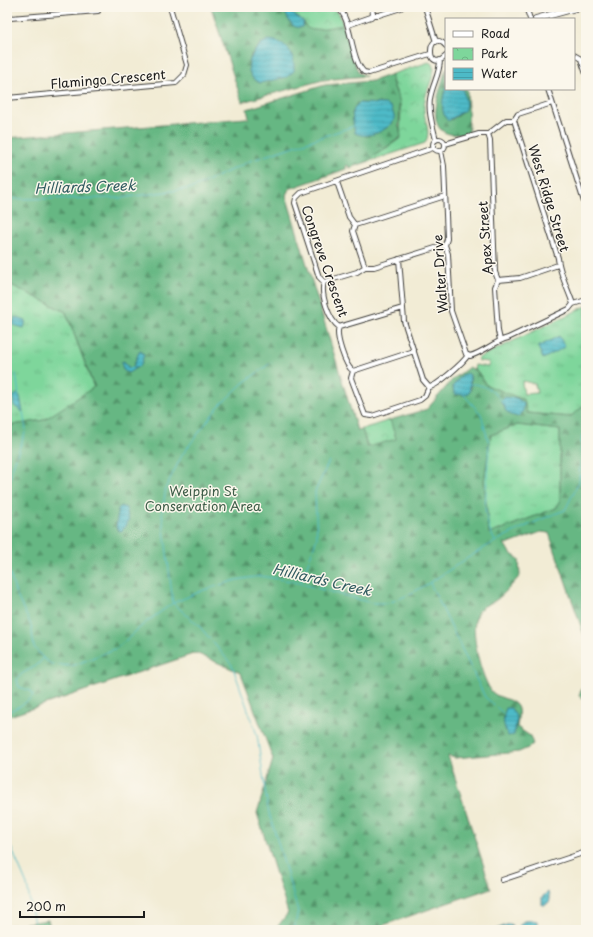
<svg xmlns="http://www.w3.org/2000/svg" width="593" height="937" viewBox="0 0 593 937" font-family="'Playpen Sans',sans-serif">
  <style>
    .grass { fill: url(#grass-tufts); stroke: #4d795c; fill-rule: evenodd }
    .forest { fill: url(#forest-firs); stroke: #416a50; fill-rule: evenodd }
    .park { fill: url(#park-crowns); stroke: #4d795c }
    .water { fill: url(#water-rules); stroke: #346b72 }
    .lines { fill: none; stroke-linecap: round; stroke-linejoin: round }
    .stream { stroke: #4dbac7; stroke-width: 1 }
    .street-casing { stroke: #3c3b38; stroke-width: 6 }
    .secondary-casing { stroke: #3c3b38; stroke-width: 8 }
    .street { stroke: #fff; stroke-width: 4 }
    .secondary { stroke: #fff; stroke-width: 6 }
    .labels { text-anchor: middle; stroke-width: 3; stroke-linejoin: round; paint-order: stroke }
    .street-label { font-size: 13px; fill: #1c1c1c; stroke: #fbf7ec }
    .park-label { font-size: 13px; fill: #3e5d48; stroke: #fbf7ec }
    .water-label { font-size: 14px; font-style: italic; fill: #305b60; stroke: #fbf7ec }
  </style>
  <defs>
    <pattern id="grass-tufts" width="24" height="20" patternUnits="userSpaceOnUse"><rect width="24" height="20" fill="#7ed69b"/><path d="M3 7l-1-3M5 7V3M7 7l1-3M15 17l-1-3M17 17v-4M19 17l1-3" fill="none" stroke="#6cb785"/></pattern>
    <pattern id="forest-firs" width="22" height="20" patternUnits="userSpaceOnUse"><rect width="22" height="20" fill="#66b783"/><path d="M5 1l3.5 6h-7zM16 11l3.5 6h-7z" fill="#53946a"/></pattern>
    <pattern id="park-crowns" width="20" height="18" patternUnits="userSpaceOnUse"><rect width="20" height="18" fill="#7ed69b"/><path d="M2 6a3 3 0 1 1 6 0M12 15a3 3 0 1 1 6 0" fill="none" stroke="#6cb785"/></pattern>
    <pattern id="water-rules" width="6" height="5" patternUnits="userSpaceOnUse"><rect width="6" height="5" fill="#4dbac7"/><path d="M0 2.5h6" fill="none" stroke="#439faa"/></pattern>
  </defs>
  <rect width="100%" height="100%" fill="#fbf7ec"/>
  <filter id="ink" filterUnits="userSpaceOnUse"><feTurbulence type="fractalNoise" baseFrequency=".025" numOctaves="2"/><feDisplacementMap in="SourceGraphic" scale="8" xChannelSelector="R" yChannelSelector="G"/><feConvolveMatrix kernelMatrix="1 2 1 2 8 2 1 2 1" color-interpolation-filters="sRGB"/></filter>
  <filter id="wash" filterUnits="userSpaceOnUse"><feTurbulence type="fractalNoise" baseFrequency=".012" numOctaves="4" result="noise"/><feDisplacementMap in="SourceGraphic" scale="16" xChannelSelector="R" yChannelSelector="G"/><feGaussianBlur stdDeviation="0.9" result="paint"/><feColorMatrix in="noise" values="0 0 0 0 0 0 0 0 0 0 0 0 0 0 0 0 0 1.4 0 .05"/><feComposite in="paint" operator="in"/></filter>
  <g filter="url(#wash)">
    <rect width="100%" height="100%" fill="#f2ecd5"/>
    <path class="grass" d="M7,283L66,312L94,388L44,420L7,426Z
      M586,306V404L570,417L527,413L524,400L486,385L478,372L474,369L475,365L488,367L489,362L479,361L478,358ZM523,381L535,384L537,393L524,394L522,383Z
      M517,425L560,430V502L556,508L489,534L484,481L491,435Z"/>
    <path class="forest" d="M211,7H283L290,21L302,27L304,22L305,25L313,30L343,25L357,69L359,73L366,76L323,80L242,102ZM261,43L291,54L294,61L249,67L251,55Z
      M446,69V88L444,93L451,120L461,113L466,103L463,89H467L469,133C419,144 438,96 446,69Z
      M392,74V82L400,103L399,126L401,137L364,163L349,168L348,165L346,166V169L289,189L286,195L357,430L362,429L367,447L396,439L390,420L427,409L453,379L469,367L478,372L486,385L524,400L527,413L570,417L586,404V641L549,533L541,532L509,544L504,543L510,553L519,559L520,576C512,584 505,594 496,600C490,604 483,605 478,612C468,627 481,680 493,693C500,699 516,699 518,709C519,713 518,722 517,727L530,736L533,744L528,748L519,752L455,758L448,756L491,888L369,930H275L288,913L257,813L273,759L241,673L196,653L7,717V426L44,420L94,387L66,312L7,283V138L246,118L248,120L249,118L247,109L325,85L372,81ZM359,103L384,104L393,123C380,133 371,135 355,133L352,113ZM462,375H470L471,389L464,395L454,394L453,386ZM517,425L560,430V502L556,508L489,534L484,481L491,435Z
      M586,681V702L579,695Z
      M48,920L51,930H7V926Z"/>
    <path class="park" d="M283,7H306L319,10L333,9L339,13L343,25L313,30L307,28L304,22Z
      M429,62L432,64L434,69C432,83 424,94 424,109C424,121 432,131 425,143L364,163L401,138C399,128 402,115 400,104C399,94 391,85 392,74Z
      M390,420L396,439L368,447L362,429Z"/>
    <path class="water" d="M283,7L304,22L302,27C290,30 287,16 283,7Z
      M268,40C287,41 295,53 294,71L287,77L260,83C238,74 252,47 268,40Z
      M446,88L463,89L466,103L465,110L448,121C440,114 442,97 446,88Z
      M359,103L385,104L391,107L395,118C390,130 367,140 355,133C353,121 349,111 359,103Z
      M15,317L26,321L24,328L13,325Z
      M559,336L565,347L543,359L538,347Z
      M141,351L144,355L141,365L128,373L123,370L121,362L124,361L129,368L133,367L139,352Z
      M467,373L470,375V392L466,395L454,394L453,386L462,375Z
      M17,394L20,396L23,412L14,406L13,397Z
      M505,397L516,398L524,403L523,411L518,417L511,415L505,410V407L500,402Z
      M121,506L126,508L129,521L122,531H119L116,528L118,509Z
      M506,708H511L517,718L514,735L508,736C503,726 502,719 506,708Z
      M548,892L550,901L546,905H542V897Z
      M531,920L537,921L540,930H520V924L524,921Z
      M509,924H511L513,930H494Z"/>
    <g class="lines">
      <path class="stream" d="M256,159L354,126
        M7,199L121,198L193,188L252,160
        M272,362L243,383L218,407L182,455L166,487L162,513L173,603L200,627L232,665L257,735L268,809L298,911L294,930
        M16,374L19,395
        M470,384C482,383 494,391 501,400
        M464,395L481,414L489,444L485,508L489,529L495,541
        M579,475L586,479
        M7,491L12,469L26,430L23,412
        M7,565L16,594L31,625L34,647L43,658L51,664L72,666L117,648L145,623L173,603L204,590L236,580L261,576L291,581L372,603H388
        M301,582L317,538L315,492L329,461
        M430,583L485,697L504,714
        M391,602C422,591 446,571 474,554C503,536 533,522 565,510L579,482L582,435L586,433
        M7,713C16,707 27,704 33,695L31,691L19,687L17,680C22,669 36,671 43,658
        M7,838L27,885L35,930"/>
    </g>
  </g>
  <g filter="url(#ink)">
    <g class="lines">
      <defs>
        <path id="street" d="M337,7C352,17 350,59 364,72L369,73L430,54
          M425,7L436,42
          M526,7L530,19
          M373,15H379L401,8
          M7,16L10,18L98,11
          M348,25L371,17L373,15L372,7
          M446,46C427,25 425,76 446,56
          M574,55L581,59L586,74
          M548,89L586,208
          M7,98L176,83L184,75L187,65L170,7
          M514,120L558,258C559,272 568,289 573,304
          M514,120L518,114L552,103
          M488,134L490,140L495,272L498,280L495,287L498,331L500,340
          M433 145a6 6 0 1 1 12 0a6 6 0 1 1-12 0Z
          M436,140C433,127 428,113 430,99C432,85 440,74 440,60
          M445,144L479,134H488L506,120H514
          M433,148L301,193L296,198L295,203L319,277L324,282C320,294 329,320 339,327C335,335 345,366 353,371L351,378L365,415L372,416L420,400L425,396L429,387C436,387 464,362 468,355
          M441,151L444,166L447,239L445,245L448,254L451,311L466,354L470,356C484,352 495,341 508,338L569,309L573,304L586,300
          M337,182L349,217L355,225L353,231L365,267
          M355,225L445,196
          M399,259L404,321L423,380L429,387
          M498,280L520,278L558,265
          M324,282L357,272L365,267H374L445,245
          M339,327L403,308
          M353,371L414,351
          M502,880L586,852"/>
        <path id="secondary" d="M536,19L579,7"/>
      </defs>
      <use href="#street" class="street-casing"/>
      <use href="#secondary" class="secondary-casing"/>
      <use href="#street" class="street"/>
      <use href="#secondary" class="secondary"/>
    </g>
  </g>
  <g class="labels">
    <g class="street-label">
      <text transform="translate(108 79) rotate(-5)" y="5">Flamingo Crescent</text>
      <text transform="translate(549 198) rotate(73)" y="5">West Ridge Street</text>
      <text transform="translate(485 238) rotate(-94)" y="5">Apex Street</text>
      <text transform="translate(325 261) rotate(71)" y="5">Congreve Crescent</text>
      <text transform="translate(440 274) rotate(-94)" y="5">Walter Drive</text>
    </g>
    <g class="park-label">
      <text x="203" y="496">Weippin St<tspan x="203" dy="15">Conservation Area</tspan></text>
    </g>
    <g class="water-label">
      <text transform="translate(85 187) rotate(-2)" y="5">Hilliards Creek</text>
      <text transform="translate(322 580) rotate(13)" y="5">Hilliards Creek</text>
    </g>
  </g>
  <rect width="593" height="937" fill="none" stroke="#fbf7ec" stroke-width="24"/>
  <rect x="445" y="18" width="130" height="72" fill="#fbf7ec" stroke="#a29f99"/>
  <rect x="453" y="31" width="20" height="6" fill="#ffffff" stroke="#a29f99"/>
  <text x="481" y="38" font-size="12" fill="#1c1c1c">Road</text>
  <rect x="453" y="48" width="20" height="12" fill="url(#park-crowns)" stroke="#a29f99"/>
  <text x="481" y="58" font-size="12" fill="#1c1c1c">Park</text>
  <rect x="453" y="68" width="20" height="12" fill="url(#water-rules)" stroke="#a29f99"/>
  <text x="481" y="78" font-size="12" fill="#1c1c1c">Water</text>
  <path d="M20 911v6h124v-6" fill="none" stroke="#1c1c1c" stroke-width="2"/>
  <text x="26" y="911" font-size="12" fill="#1c1c1c" stroke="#fbf7ec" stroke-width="3" paint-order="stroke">200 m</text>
</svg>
